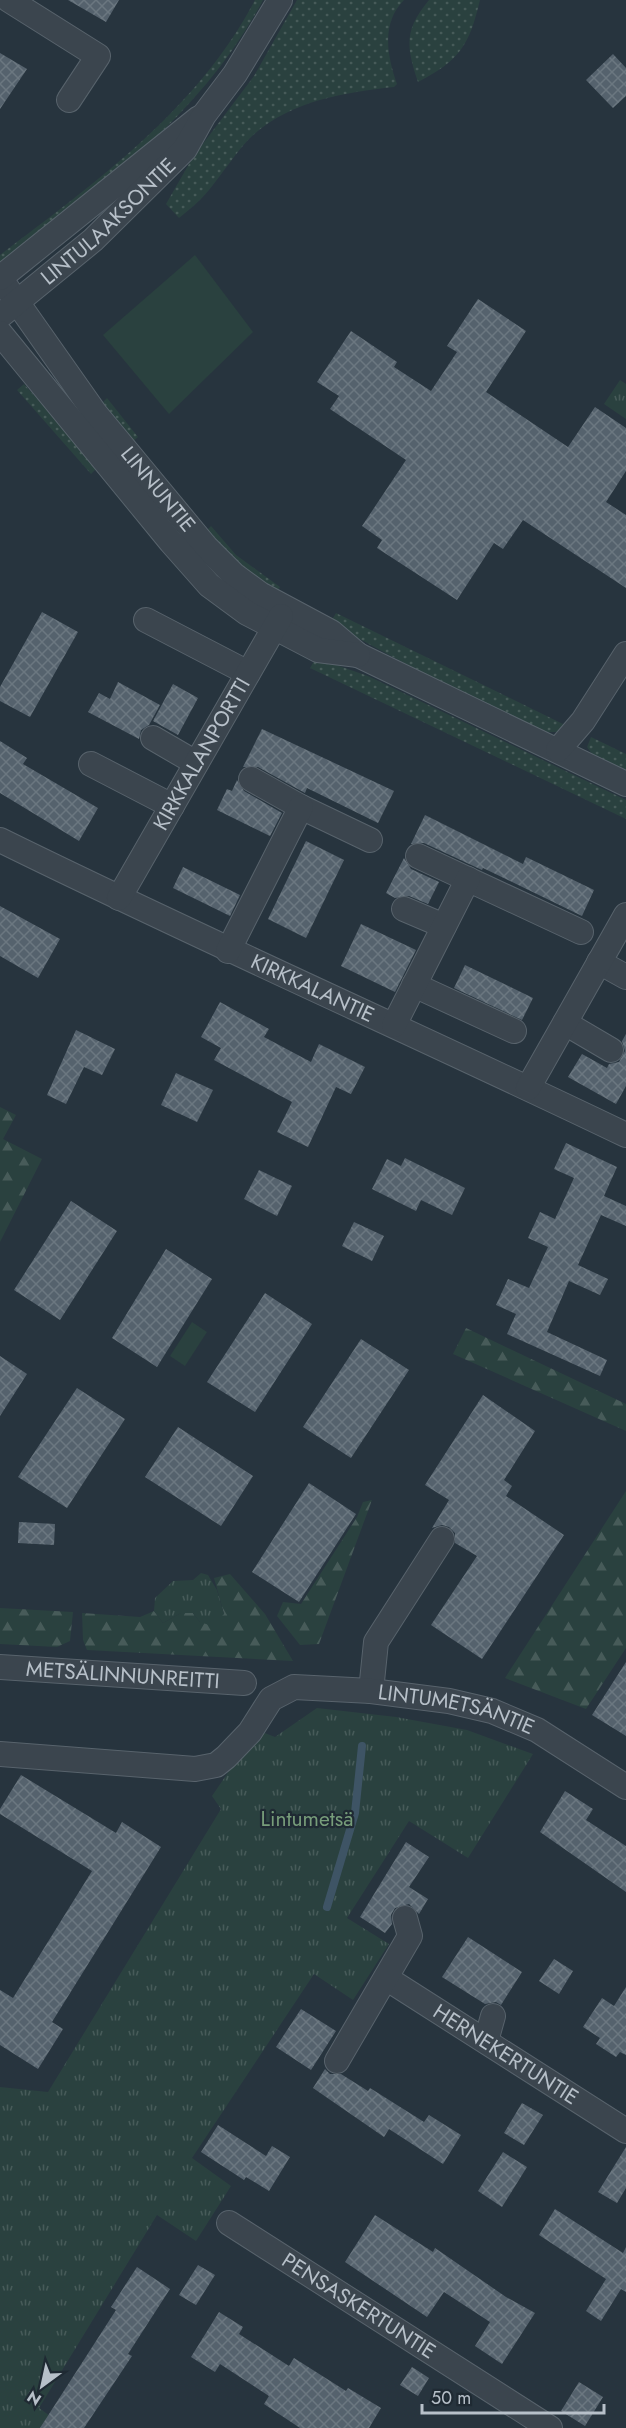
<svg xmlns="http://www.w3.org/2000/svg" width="626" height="2428" viewBox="0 0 626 2428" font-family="Jost,sans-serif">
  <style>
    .grass { fill: url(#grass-dots) }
    .forest { fill: url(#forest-firs) }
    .park { fill: url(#park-tufts) }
    .garden { fill: #2a413f }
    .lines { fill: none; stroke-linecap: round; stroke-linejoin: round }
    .stream { stroke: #3e5465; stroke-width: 8 }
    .building { fill: url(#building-cross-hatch) }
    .minor-casing { stroke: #58636c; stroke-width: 26 }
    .minor { stroke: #3b454e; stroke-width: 24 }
    .labels { text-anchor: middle; stroke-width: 4.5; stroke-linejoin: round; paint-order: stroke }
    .street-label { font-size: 21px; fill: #b7c0c9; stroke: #1f2a33 }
    .park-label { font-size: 21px; fill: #779d7a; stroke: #1f2a33 }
  </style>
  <defs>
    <pattern id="grass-dots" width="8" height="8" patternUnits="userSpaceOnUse" patternTransform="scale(1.5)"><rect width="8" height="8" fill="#2a413f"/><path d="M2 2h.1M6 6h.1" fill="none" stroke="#475b59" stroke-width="1.8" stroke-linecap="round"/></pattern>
    <pattern id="forest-firs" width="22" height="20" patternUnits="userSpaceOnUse" patternTransform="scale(1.5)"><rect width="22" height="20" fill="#2a413f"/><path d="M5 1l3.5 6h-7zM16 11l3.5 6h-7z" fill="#475b59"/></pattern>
    <pattern id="park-tufts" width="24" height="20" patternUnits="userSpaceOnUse" patternTransform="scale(1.5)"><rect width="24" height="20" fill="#2a413f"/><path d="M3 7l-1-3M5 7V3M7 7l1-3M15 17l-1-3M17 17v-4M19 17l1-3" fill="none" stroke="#475b59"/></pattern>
    <pattern id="building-cross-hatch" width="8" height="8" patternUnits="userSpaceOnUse" patternTransform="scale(1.5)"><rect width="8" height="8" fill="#55626d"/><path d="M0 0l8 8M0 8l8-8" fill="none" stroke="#6b7780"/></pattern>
  </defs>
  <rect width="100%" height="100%" fill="#27343e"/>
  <path class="grass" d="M255,0H263C203,114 98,189 0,269V255C96,182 198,109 255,0Z
    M297,0H404C381,23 387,56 397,84L394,87C342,93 288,101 249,139C234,155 223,173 209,190C200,201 189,210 179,218L166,204L193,157L254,76Z
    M429,0H480C469,46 460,60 418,82C406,46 404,30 429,0Z
    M24,384L98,467L91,474L17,390Z
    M107,398L138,437L131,443L101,404Z
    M211,526L236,555L280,587L277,592L249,575L205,532Z
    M336,613L565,725L558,732H544L404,663L330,623Z
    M316,658L368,676L626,800V819L310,668Z
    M591,737L626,754V770L592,754L587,747Z"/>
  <path class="forest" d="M0,1107L16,1115L3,1139L42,1159L0,1242Z
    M466,1328L626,1404V1431L453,1354Z
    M626,1491V1648L586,1709L505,1678Z
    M372,1500L319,1644L300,1645L277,1616L283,1602L301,1604L357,1517L363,1502Z
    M230,1574L265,1614L293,1661L87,1650L83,1640L82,1613L140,1617L154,1611L163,1623L181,1613H193L200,1622L224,1614L214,1578Z
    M0,1608L73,1612L70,1641L57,1647L0,1644Z"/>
  <path class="park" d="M620,380L626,384V419L604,404Z
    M201,1573L208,1575L217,1590L224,1614L212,1626L200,1622L193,1613H181L163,1623L154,1611L155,1598L173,1581L193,1580Z
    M317,1708L396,1717L467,1730L533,1754L468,1858L409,1821L347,1918L389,1944L353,2000L314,1974L192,2158L231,2186L196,2241L157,2215L39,2408L67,2428H0V2087L48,2092L221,1809L212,1796L257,1730L275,1737Z"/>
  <path class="garden" d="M195,255L253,332L169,414L103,335Z
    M192,1322L207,1332L185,1366L170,1356Z"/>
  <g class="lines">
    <path class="stream" d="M327,1907L355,1813L362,1746"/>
  </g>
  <path class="building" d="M68,0H119L106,22Z
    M0,53L27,69L0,109Z
    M613,54L626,68V96L613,108L586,80Z
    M478,299L526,331L486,392L568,447L595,407L626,428V471L606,502L626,515V588L523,520L503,549L494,543L457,600L377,548L382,540L362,526L406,460L330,409L339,396L317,382L351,331L397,362L394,367L431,391L457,352L447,346Z
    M42,612L78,632L30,717L0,701V687Z
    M118,682L160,705L149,725L141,730L139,739L88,712L99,693L110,699Z
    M173,684L198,698L178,735L153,721Z
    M262,729L394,791L378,823L307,788L305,793L258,767H243Z
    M0,741L27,758L23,764L98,808L79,841L0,793Z
    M237,780L244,791L282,813L270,836L217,810L227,789L232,791Z
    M425,815L523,864L526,857L594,890L582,916L483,868L482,870L424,843L411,844Z
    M306,841L344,860L306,938L268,919Z
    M404,858L411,869L439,882L428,904L409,896L395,898L386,893Z
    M183,867L240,895L230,916L173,888Z
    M0,906L60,939L38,978L0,956Z
    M361,924L416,950L395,992L341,966Z
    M465,965L533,998L522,1020L454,988Z
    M220,1002L269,1029L264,1037L311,1062L319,1044L365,1067L351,1094L336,1087L308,1147L277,1132L292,1102L214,1060L221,1048L201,1037Z
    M76,1030L115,1049L102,1075L84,1067L66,1104L47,1095Z
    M626,1034V1086L616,1104L568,1077L582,1054L607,1068L609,1064L619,1062L625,1051L622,1041Z
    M176,1073L213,1090L197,1122L161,1105Z
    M566,1143L617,1167L604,1196L626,1206V1226L601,1215L578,1265L608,1279L600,1295L569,1281L547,1332L607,1360L600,1376L507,1334L516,1314L496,1305L508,1279L529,1288L548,1247L528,1238L540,1212L555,1219L574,1178L554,1169Z
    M405,1158L465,1188L452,1215L421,1200L416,1211L372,1189L387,1159L401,1166Z
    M259,1170L292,1186L277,1216L244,1199Z
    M71,1201L117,1231L60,1320L14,1290Z
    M354,1222L384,1236L372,1261L342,1246Z
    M166,1249L212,1279L157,1367L112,1338Z
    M265,1293L312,1324L255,1412L207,1382Z
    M361,1339L409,1370L351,1458L303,1427Z
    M0,1356L27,1374L0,1416Z
    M77,1388L125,1419L67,1508L18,1477Z
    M483,1395L535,1431L504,1480L512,1486L506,1496L564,1535L482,1659L431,1625L477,1556L455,1543V1533L449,1527L442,1525L432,1528L449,1500L425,1485Z
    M178,1427L253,1476L221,1526L145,1477Z
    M309,1483L356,1514L299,1602L252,1572Z
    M19,1522L55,1524L54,1545L18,1543Z
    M626,1662V1736L592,1715Z
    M21,1775L116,1833L122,1822L161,1847L52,2022L63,2029L38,2069L0,2045V1990L13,1998L92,1871L0,1814V1809Z
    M565,1791L593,1809L586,1820L626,1846V1892L540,1832Z
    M406,1842L429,1857L409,1887L428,1899L419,1914L409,1904L395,1908L391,1915L392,1924L385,1933L360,1917Z
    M468,1937L522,1972L501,2005L496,2002L485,2004L442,1977Z
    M554,1959L573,1971L559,1994L539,1981Z
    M626,1987V2055L620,2052L616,2057L596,2044L600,2038L583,2027L602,1998L614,2006Z
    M301,2009L336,2031L311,2070L276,2047Z
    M325,2069L330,2074H341L368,2091L370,2088L424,2122L429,2115L461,2135L443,2164L389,2129L384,2137L313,2088Z
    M522,2103L543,2115L524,2145L504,2133Z
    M218,2125L266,2156L272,2146L290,2157L269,2191L246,2177L244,2180L201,2152Z
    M626,2147V2188L617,2203L598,2192Z
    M503,2152L527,2167L502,2207L478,2191Z
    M555,2209L623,2253L626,2247V2292L621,2289L601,2321L586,2311L606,2279L539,2235Z
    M375,2215L433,2252L435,2248L506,2297L535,2313L502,2364L475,2346L490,2322L444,2292L427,2317L345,2262Z
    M198,2265L215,2275L196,2305L179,2295Z
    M137,2267L170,2289L128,2354L132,2356L84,2428H40L116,2310L111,2307Z
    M219,2312L243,2327L239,2334L289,2366L294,2358L346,2391L348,2388L381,2408L369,2428H300L264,2404L269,2396L220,2364L215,2372L191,2357Z
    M412,2367L429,2378L418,2396L400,2385Z
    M579,2382L603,2397L585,2426L561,2411Z"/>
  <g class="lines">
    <defs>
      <g id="minor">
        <path d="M9,0L98,56L69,100"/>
        <path id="s1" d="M0,278L95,413L206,547L234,575L260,594L331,632L358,655L626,784"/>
        <path d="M0,278L199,118"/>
        <path id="s2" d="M0,316L93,240L185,149L204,115L235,74L280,0"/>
        <path d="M0,333L171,542L209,585L247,613L318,650L358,655"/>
        <path d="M146,620L248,673"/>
        <path d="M153,738L196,763"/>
        <path d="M558,750L583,721L626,654"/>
        <path d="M91,764L172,806"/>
        <path d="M251,779L301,807L370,840"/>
        <path id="s3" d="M0,840C207,942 418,1035 626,1135"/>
        <path d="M418,856L581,932"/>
        <path id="s4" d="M119,898L281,616"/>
        <path d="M404,909L444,926"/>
        <path d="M228,951L301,807"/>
        <path d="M599,962L626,977"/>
        <path d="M414,985L514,1031"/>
        <path d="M565,1023L611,1050"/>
        <path d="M394,1025L468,879"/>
        <path d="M528,1088L626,915"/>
        <path id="s5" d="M0,1667L244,1683"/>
        <path d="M371,1691L376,1642L442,1539"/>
        <path id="s6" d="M0,1754L195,1769L216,1765L226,1757L250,1732L271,1699L294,1687L371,1691L449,1701L492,1711L537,1730L626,1787"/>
        <path id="s7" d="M386,1978L626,2131"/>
        <path d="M486,2041L493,2016"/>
        <path d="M337,2061L410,1936L405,1918"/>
        <path id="s8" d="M229,2223L550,2428"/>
      </g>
    </defs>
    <use href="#minor" class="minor-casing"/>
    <use href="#minor" class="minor"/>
  </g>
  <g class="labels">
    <g class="street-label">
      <text dy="7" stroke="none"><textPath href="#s2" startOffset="144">LINTULAAKSONTIE</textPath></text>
      <text dy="7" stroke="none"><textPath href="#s1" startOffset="264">LINNUNTIE</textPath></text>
      <text dy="7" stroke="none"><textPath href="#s4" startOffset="166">KIRKKALANPORTTI</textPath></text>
      <text dy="7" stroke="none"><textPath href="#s3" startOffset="346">KIRKKALANTIE</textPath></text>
      <text dy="7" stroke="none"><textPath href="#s5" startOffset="123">METSÄLINNUNREITTI</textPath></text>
      <text dy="7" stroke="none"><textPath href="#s6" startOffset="494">LINTUMETSÄNTIE</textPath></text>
      <text dy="7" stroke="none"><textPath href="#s7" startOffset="142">HERNEKERTUNTIE</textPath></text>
      <text dy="7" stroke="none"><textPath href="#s8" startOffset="154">PENSASKERTUNTIE</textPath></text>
    </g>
    <g class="park-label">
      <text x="307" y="1826">Lintumetsä</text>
    </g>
  </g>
  <g transform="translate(42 2386) rotate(213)" stroke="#1f2a33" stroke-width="4.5" paint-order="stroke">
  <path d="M0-4.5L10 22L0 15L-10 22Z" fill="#b7c0c9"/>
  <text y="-9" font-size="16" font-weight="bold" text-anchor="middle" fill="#b7c0c9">N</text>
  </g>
  <path d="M422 2404v9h182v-9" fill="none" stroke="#b7c0c9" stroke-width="3"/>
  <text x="431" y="2404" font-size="18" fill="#b7c0c9" stroke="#1f2a33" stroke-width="4.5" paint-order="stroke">50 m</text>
</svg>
